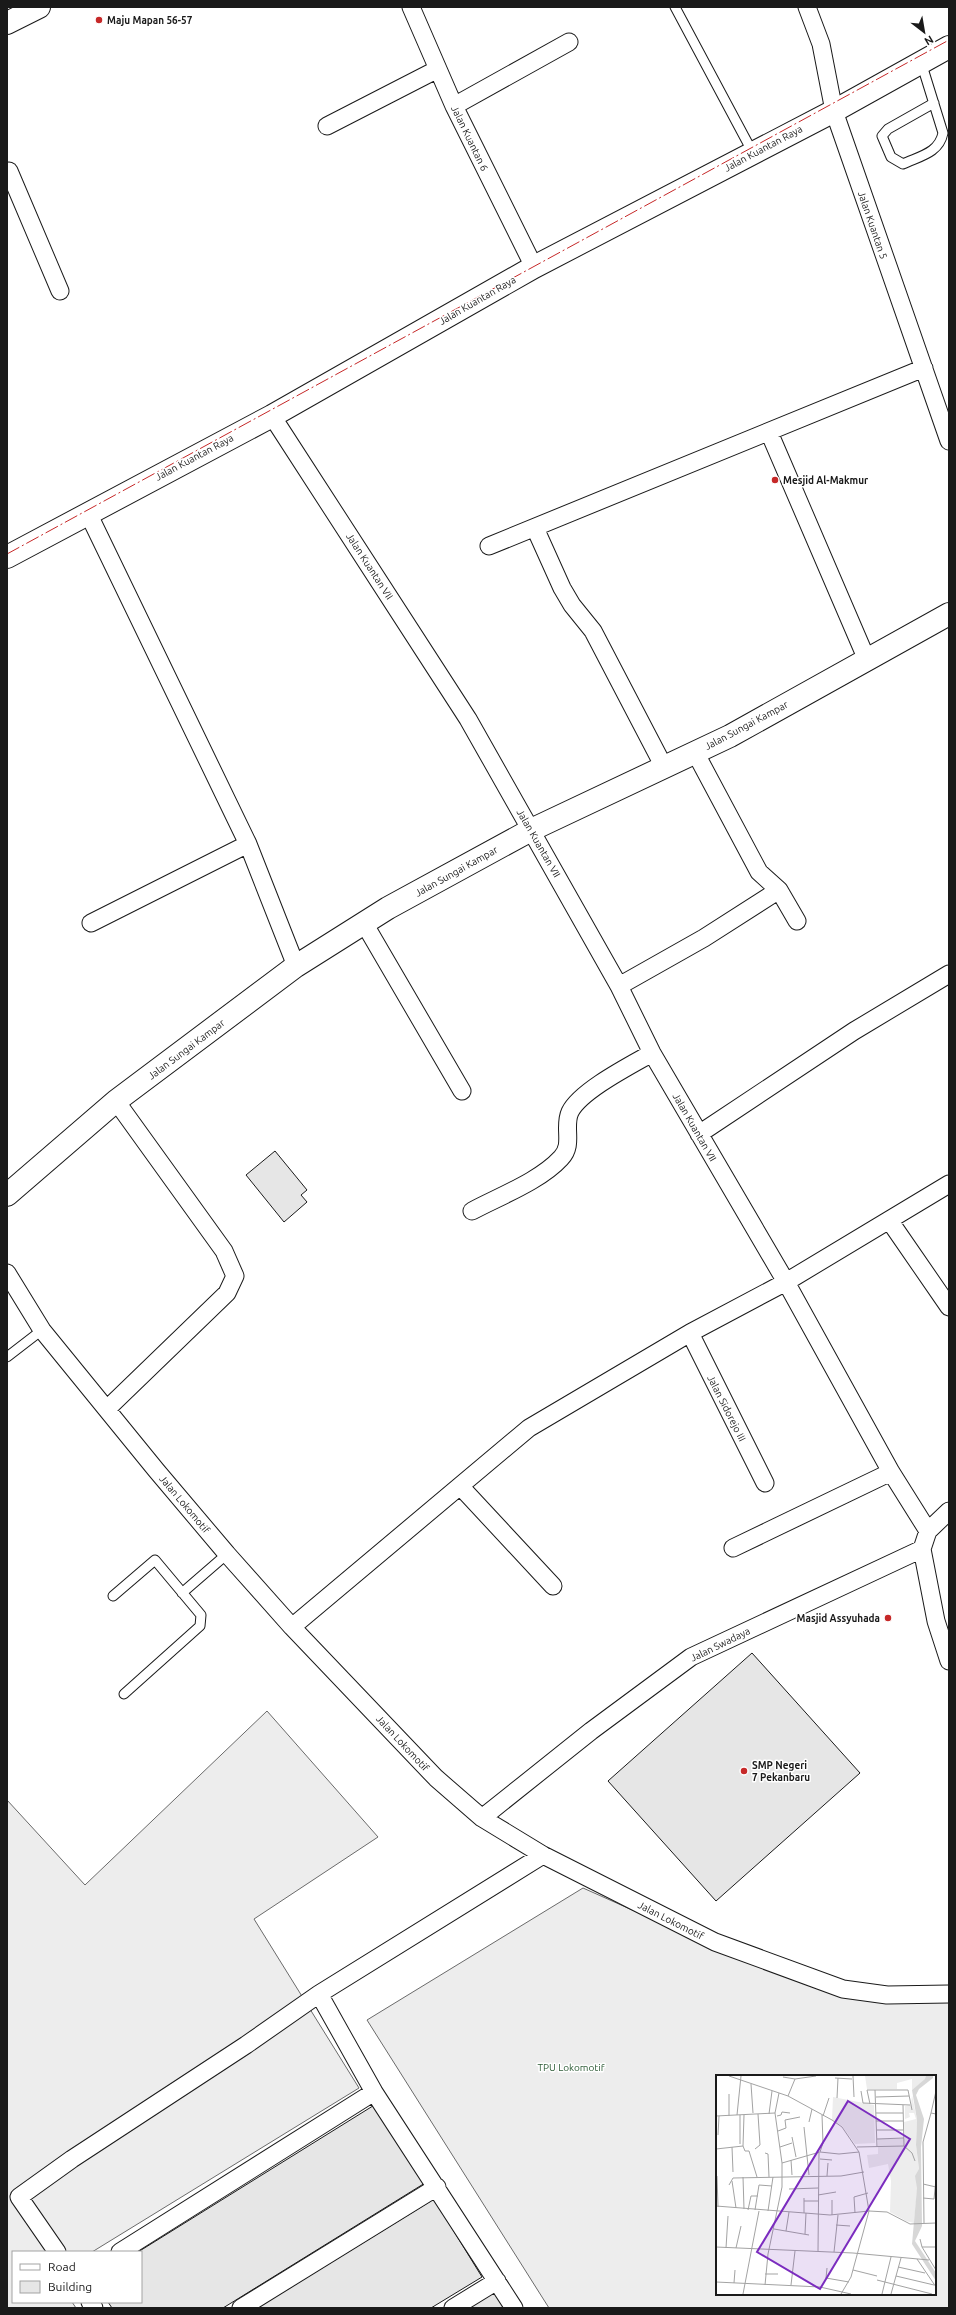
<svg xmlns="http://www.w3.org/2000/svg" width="956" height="2315" viewBox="0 0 956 2315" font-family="Ubuntu,sans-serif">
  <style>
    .built { fill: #ededed; stroke: #6a6a6a; fill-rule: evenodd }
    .building { fill: #e6e6e6; stroke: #1a1a1a }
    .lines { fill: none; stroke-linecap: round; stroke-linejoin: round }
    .service-casing { stroke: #1a1a1a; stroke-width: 11 }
    .minor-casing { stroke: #1a1a1a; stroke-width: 19 }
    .tertiary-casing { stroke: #1a1a1a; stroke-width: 24 }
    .service { stroke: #fff; stroke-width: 9 }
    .minor { stroke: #fff; stroke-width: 17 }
    .tertiary { stroke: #fff; stroke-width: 22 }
    .power { stroke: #c62828; stroke-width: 1; stroke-dasharray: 14 3 2 3; stroke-linecap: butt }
    .poi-dot { fill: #c62828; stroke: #fff; stroke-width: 1.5 }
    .labels { text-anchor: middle; stroke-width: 3; stroke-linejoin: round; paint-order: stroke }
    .poi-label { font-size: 10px; font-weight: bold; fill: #1a1a1a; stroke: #fff; text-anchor: start }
    .street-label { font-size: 10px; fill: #1a1a1a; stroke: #fff }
    .park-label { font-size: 10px; fill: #2b5a34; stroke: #fff }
    .inset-road { fill: none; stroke: #a3a3a3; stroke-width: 1 }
    .view { fill: #7b2cbf; fill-opacity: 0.15; stroke: #7b2cbf; stroke-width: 2 }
    .inset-edge { fill: none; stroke: #1a1a1a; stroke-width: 2 }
  </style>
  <rect width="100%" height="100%" fill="#fff"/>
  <path class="built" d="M267,1711L378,1837L254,1919L359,2088L92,2252H13V2302H72L76,2308H7V1800L85,1885Z
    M583,1888L713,1946L857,1998L949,2002V2308H549L367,2020ZM717,2076H935V2294H717Z"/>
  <path class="building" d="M275,1151L307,1190L301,1195L307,1202L284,1222L246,1175Z
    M752,1653L860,1773L716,1901L608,1781Z
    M376,2104L425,2183L223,2308H112L108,2302H141V2252H138Z
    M434,2199L482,2277L431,2308H257Z
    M492,2288L504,2308H460Z"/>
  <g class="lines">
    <defs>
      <path id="service" d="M675,7L753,153
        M921,62L943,133C939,153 920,156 903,164L891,157L882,136L888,129L934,103
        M7,1357L42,1330
        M182,1593L227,1554
        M113,1596L155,1560L201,1615L200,1626L124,1694"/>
      <path id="minor" d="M411,7L454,106L534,267
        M807,7L821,44L834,111L949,441
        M454,106L569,42
        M327,126L438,69
        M7,172L9,171L60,291
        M272,416L468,719L619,986L652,1053L786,1282L891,1472L928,1531
        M769,432L867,660
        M88,513L248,844L296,966
        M535,528L562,588L572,605L593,631L664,767
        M489,546L924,368
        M695,752L759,872L779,890L797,921
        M91,923L248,844
        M364,923L462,1091
        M619,986L704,938L779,890
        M699,1134L854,1031L949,974
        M472,1211C500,1196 540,1181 561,1158C574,1145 563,1127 570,1112C580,1091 631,1065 652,1053
        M889,1220L949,1307
        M7,1273L42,1330L156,1470L227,1554L292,1627L436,1778L482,1818L543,1855L715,1942L843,1989L887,1995L949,1994
        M690,1333L765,1483
        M107,1409L227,1293L235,1276L224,1251L116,1101
        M460,1486L553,1586
        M733,1548L891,1472
        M922,1549L936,1621L949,1661
        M292,1627L529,1428L690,1333L786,1282L949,1184
        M482,1818L591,1731L691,1657L922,1549L928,1531L949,1511
        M319,1994L374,2092L514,2308
        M57,2252L19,2197L72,2159L246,2045L319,1994L543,1855
        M120,2252L374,2092
        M90,2302L94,2308
        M241,2308L437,2187
        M453,2308L497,2281"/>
      <path id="tertiary" d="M7,23L39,7
        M7,557L272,416L534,267L834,111L949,47
        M7,1195L116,1101L296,966L388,908L531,830L730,736L949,614"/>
    </defs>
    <use href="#service" class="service-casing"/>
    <use href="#minor" class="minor-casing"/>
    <use href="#tertiary" class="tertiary-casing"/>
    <use href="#service" class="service"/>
    <use href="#minor" class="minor"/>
    <use href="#tertiary" class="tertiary"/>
    <path class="power" d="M7,554L949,40"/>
  </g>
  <g class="poi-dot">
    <circle cx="99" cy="20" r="4"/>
    <circle cx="775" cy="480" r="4"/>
    <circle cx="888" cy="1618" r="4"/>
    <circle cx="744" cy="1771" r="4"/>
  </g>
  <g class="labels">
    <g class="poi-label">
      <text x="107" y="24">Maju Mapan 56-57</text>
      <text x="783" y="484">Mesjid Al-Makmur</text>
      <text x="880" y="1622" text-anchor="end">Masjid Assyuhada</text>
      <text x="752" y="1769">SMP Negeri<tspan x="752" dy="12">7 Pekanbaru</tspan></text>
    </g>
    <g class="street-label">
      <text transform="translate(470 138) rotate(64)" y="4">Jalan Kuantan 6</text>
      <text transform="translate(763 148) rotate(-28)" y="4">Jalan Kuantan Raya</text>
      <text transform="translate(873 225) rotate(71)" y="4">Jalan Kuantan 5</text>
      <text transform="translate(477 300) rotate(-30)" y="4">Jalan Kuantan Raya</text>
      <text transform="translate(194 457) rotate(-28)" y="4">Jalan Kuantan Raya</text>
      <text transform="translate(370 566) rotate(57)" y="4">Jalan Kuantan VII</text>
      <text transform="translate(746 725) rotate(-28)" y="4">Jalan Sungai Kampar</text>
      <text transform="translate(539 843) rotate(60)" y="4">Jalan Kuantan VII</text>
      <text transform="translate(456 871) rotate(-29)" y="4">Jalan Sungai Kampar</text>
      <text transform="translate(186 1049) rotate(-37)" y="4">Jalan Sungai Kampar</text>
      <text transform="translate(695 1127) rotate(60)" y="4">Jalan Kuantan VII</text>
      <text transform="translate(727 1408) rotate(63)" y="4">Jalan Sidorejo III</text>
      <text transform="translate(185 1504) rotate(50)" y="4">Jalan Lokomotif</text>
      <text transform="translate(720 1644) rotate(-26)" y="4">Jalan Swadaya</text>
      <text transform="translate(403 1743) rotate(47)" y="4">Jalan Lokomotif</text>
      <text transform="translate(671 1920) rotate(27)" y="4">Jalan Lokomotif</text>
    </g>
    <g class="park-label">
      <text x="571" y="2071">TPU Lokomotif</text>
    </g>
  </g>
  <g transform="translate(716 2075)">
    <rect width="220" height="220" fill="#fff"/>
    <path d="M149,1H210V4L196,15V4L181,8V14H151ZM196,20L201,45L200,70L203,94L198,148L190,146L174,137L175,106L172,89L153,93L151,80L162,79V64H189L188,47L200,44L198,38H193L194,42L189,44V31L195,30ZM117,22L158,30L159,68L139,69L126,51L116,45Z" fill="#ededed"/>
    <path d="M210,1H217V3L203,14L200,20L208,44L205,72L206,151L199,166L220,198V206L196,169L201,113L199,101L203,94L200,70L201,45L196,15L209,4Z" fill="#d7d7d7"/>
    <path class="inset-road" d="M13,1L72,21L116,45L126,52L143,77L153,136L135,202L125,219M137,1L138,22M67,2L79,4M119,3L136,4M35,9L37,38M145,16L147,28L194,30M13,19V41M72,21L79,4L100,1M160,22L193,21M121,23L122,3M154,29L151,15H159M160,38H187M215,38L220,16M53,39L56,16M21,40L25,1M0,41L59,38L63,18M61,41L65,40L66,37L74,38M107,41L113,23M160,46H187M93,47L96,34M88,52L93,100M161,55H187M62,56L70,53L69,45L84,42M2,60L3,41M76,62L80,82M161,64L188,63M24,69V40M27,71L29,76H33L41,102M188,71L196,78L199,86M16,72L17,97M64,72L76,68M141,72L188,71L187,30M161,72L159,15H192L196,35M0,74L27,71L28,40M39,74L44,70L42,39M104,77L107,68L106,40M49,78L52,79L53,102M104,84L116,85M75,85L76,100M66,88L104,77L123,79L143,77M1,101L2,132M111,101L112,88M27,102L28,134M16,106L20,133M207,109L220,112M13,110L17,103L125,101L148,97M73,114L102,113M102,120L120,117M88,123V138M207,123L218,124L220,104M88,126H102M0,131L114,140L153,136L171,137L194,149L220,148M32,135L35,121H42M39,135L43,110L56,111M52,136L57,102M139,138L138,122L152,118M116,140V125M208,148L207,67L215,38L220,39M120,150L134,151M58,154L93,160M70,156L73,137M89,159L90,138M204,164L206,172L220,195M0,172L137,178L213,185M206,172H220M10,173L12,141M20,173L25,151M102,176L103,78M118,177L122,140M201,184L220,212M182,192L209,198M111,193L110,203L133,207M137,195L161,201M49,199H62M180,201L218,210M161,205L216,219M0,207L104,212L135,219M18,208L19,195M49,210L52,179L66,112V88L59,38M75,210L79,176M27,219L43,136M166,219L175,182M175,219L185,183"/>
    <path class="view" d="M132,26L194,64L104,214L41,177Z"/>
    <rect width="220" height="220" class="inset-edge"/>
  </g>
  <rect width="956" height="2315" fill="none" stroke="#1a1a1a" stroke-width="16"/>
  <rect x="12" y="2251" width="130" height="52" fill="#ffffff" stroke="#a3a3a3"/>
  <rect x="20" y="2264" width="20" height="6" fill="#ffffff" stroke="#a3a3a3"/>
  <text x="48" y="2271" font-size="12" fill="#1a1a1a">Road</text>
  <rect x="20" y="2281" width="20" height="12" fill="#e6e6e6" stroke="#a3a3a3"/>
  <text x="48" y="2291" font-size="12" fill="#1a1a1a">Building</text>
  <g transform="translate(924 32) rotate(149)" stroke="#ffffff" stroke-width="3" paint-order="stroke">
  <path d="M0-3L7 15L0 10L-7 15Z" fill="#1a1a1a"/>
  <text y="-6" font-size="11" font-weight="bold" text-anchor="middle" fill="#1a1a1a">N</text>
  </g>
</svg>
